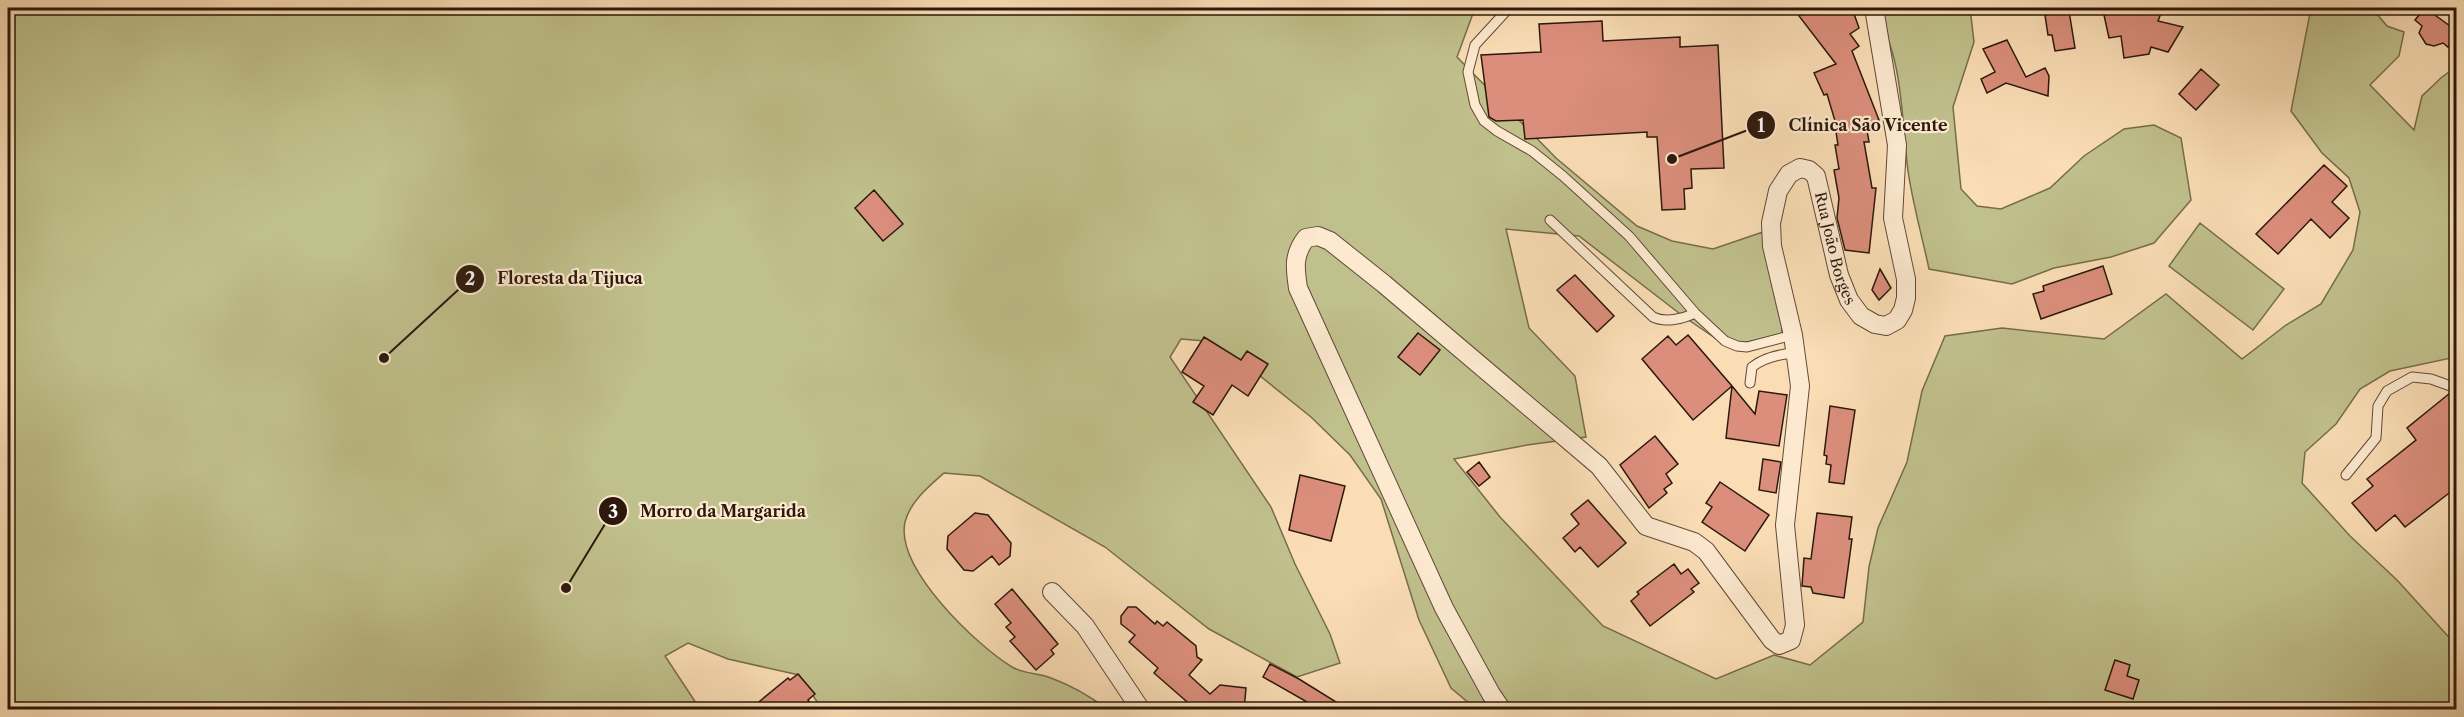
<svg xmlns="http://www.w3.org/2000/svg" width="2464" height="717" viewBox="0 0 2464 717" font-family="'Libre Caslon Text',serif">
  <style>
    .green { fill: #c0c08c; stroke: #766c4c; stroke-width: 1.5 }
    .building { fill: #db8e7c; stroke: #2c180c; stroke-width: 1.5 }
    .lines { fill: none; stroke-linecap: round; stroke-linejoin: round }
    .lane-casing { stroke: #604936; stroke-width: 11 }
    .street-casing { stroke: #604936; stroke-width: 20 }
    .lane { stroke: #fce9cf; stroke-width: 9 }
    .street { stroke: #fce9cf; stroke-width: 18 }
    .labels { text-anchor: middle; stroke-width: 4.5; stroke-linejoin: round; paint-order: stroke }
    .street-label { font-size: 15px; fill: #2c180c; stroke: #fce9cf }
    .leader { fill: none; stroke: #2c180c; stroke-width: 2 }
    .callout-dot { fill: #2c180c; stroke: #fce9cf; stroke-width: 2 }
    .mark-label { font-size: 18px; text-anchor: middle; font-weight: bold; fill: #fff }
    .callout-label { font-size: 16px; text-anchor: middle; font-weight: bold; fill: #2c180c; stroke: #fce9cf; stroke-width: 4.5; stroke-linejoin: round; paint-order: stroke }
  </style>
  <rect width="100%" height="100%" fill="#faddb5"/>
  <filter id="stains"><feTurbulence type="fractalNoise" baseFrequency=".00333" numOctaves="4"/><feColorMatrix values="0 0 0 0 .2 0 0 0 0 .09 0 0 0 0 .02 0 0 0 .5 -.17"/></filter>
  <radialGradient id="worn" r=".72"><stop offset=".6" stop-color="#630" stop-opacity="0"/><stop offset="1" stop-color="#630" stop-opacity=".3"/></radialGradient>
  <path class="green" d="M8,8H1475L1457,57L1556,158L1637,226L1672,241L1713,249L1763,232L1781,278L1782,335L1727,346L1684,317L1579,236L1506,229L1529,328L1575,376L1586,437L1527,445L1454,459L1500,517L1603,626L1716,679L1774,655L1810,665L1863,622L1869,567L1878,528L1907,462L1922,391L1945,336L2002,328L2104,339L2166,294L2242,359L2286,325L2321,304L2353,250L2360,212L2349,178L2322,153L2291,111L2311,8H2372L2387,26L2404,32L2399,56L2370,85L2414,130L2422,96L2442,77L2456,67V357L2390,371L2360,389L2336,424L2305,452L2302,483L2350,536L2397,580L2456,645V709H1476L1451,688L1419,620L1381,499L1350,455L1311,417L1244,363L1205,341L1181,339L1170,357L1271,507L1295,564L1330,634L1340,663L1297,677L1209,629L1105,547L980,476L944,473C929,486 910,502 905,522C895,568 976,645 1012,667C1023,674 1039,673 1051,678C1070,685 1091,697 1107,709H822L799,675L728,659L688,643L665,656L700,709H8Z
    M1872,8H1970L1974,42L1953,107L1961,189L1977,206L2001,209L2050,188L2084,156L2124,129L2154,125L2181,138L2191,200L2154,243L2111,257L2054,268L2012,284L1929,269C1922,236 1913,205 1908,171C1901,117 1904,54 1872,8Z
    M2200,223L2284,289L2253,330L2169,266Z"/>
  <path class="building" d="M1810,8H1852L1859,28L1850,34L1859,46L1852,51L1879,120L1866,124L1869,142H1864L1872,188H1876L1869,253L1845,250L1837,218L1839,198L1834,170L1839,169L1835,145H1838L1836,132L1838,131L1827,94L1824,95L1814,73L1836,64L1799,16Z
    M2115,8H2163L2158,21L2183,27L2168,52L2151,47L2149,54L2124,58L2121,36L2109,38L2104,15L2116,12Z
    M2425,8L2457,31L2448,47L2443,43L2434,46L2426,44L2419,33L2422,26L2415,20Z
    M2069,11L2075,48L2055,51L2052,35H2048L2045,15Z
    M1602,21L1603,41L1680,37V47L1718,45L1724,168L1691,169L1692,188L1684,189L1685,209L1662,210L1657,137H1647V132L1525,139L1523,120L1496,121L1489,117L1481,55L1541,52L1539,24Z
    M2007,40L2026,77L2045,68L2049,76L2048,96L2006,83L1987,93L1981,79L1995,72L1983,49Z
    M2201,69L2219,85L2196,110L2179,94Z
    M2324,165L2347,186L2332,202L2349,218L2330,238L2311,219L2278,254L2256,234Z
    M874,190L903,224L883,241L855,208Z
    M2103,266L2112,294L2041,319L2033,294L2044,291L2043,286Z
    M1880,269L1891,288L1879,300L1872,290Z
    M1575,275L1614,316L1597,332L1557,290Z
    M1418,333L1440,350L1420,375L1398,357Z
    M1688,335L1732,386L1693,420L1642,359L1668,336L1676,345Z
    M1204,337L1241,360L1247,351L1268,364L1248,396L1232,385L1213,415L1193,402L1204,386L1182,372Z
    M1732,386L1755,414L1759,391L1787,395L1779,446L1726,438Z
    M2450,393L2457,395V487L2405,527L2395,515L2376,531L2352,503L2373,486L2367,479L2416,440L2407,428Z
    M1830,406L1855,410L1844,484L1829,482L1831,465L1826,464L1827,456L1824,455Z
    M1655,436L1678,464L1666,474L1672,483L1664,489L1667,493L1649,508L1620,465Z
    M1763,459L1781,462L1776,493L1759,490Z
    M1479,462L1490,477L1479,486L1467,472Z
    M1300,475L1345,486L1331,541L1289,530Z
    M1720,482L1769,515L1745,551L1702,522L1712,507L1706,503Z
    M1588,500L1626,543L1598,567L1580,547L1575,552L1563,538L1579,524L1571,514Z
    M975,513L988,515L1011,543L1010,556L999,565L992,556L973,571L964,570L947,549L948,536Z
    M1817,513L1852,517L1849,539H1852L1844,598L1813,593L1811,587L1802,586L1804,558L1811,559Z
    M1674,564L1681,574L1688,569L1699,583L1691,589L1694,592L1650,626L1631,601L1639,594L1637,592Z
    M1012,589L1058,644L1051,650L1054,654L1036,670L1010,641L1015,637L1006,627L1011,623L995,604Z
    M1128,607H1136L1155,624L1157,621L1163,626L1167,622L1196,646L1197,657L1202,660L1189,675L1210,694L1220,685L1246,688L1244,710H1193L1194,708L1154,673L1158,668L1129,642L1135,635L1121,624V616Z
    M2115,660L2130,665L2127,676L2139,680L2133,699L2105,690Z
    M1270,664L1299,679L1349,710H1321L1263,677Z
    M798,674L815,694L808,700L815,710H749L788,678L790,680Z"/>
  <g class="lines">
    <defs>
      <path id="lane" d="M1509,8L1475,45L1468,72L1475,105L1484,121L1497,131L1532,151L1563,176L1629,236L1695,313L1725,341L1737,346L1747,347L1793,335
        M1550,220L1653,317C1665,323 1683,319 1695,313
        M1750,383L1752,367C1765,357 1780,354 1795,353
        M2346,475L2376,438L2378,406L2387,391L2412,377L2431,379L2456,388"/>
      <g id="street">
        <path d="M1052,592L1085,626L1141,710"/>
        <path id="s1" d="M1502,710L1491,694L1444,608L1298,288C1295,268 1293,255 1306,238L1318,236L1330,241L1384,284L1599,466L1646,526L1694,542L1706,551L1772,640L1779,645L1791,640L1795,625L1785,525L1800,386L1793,335L1772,246L1771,223L1778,191L1789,174L1800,168L1809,170L1816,176L1839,275L1849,300L1861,316L1875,324L1886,326L1897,320L1903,310L1906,298V279L1893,218L1897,145L1874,8"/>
      </g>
    </defs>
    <use href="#lane" class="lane-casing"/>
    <use href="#street" class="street-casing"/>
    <use href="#lane" class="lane"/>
    <use href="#street" class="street"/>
  </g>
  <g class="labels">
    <g class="street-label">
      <text dy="5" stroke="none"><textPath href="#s1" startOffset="1752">Rua João Borges</textPath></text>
    </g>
  </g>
  <path class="leader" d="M1672 159L1761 125M384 358L470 279M566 588L613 511"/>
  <g class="callout-dot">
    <circle cx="1672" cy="159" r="6"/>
    <circle cx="384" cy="358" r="6"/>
    <circle cx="566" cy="588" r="6"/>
    <circle cx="1761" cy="125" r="15"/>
    <circle cx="470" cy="279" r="15"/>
    <circle cx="613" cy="511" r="15"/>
  </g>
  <g class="mark-label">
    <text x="1761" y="132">1</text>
    <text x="470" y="285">2</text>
    <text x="613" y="518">3</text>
  </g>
  <g class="callout-label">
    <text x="1868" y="131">Clínica São Vicente</text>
    <text x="570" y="284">Floresta da Tijuca</text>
    <text x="723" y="517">Morro da Margarida</text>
  </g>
  <rect width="2464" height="717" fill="none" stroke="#faddb5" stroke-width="30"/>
  <rect x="9" y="9" width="2446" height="699" fill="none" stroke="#2c180c" stroke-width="3"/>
  <rect x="15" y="15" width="2434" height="687" fill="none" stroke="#2c180c" stroke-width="1.5"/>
  <rect width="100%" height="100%" filter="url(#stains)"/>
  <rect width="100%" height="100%" fill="url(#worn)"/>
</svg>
